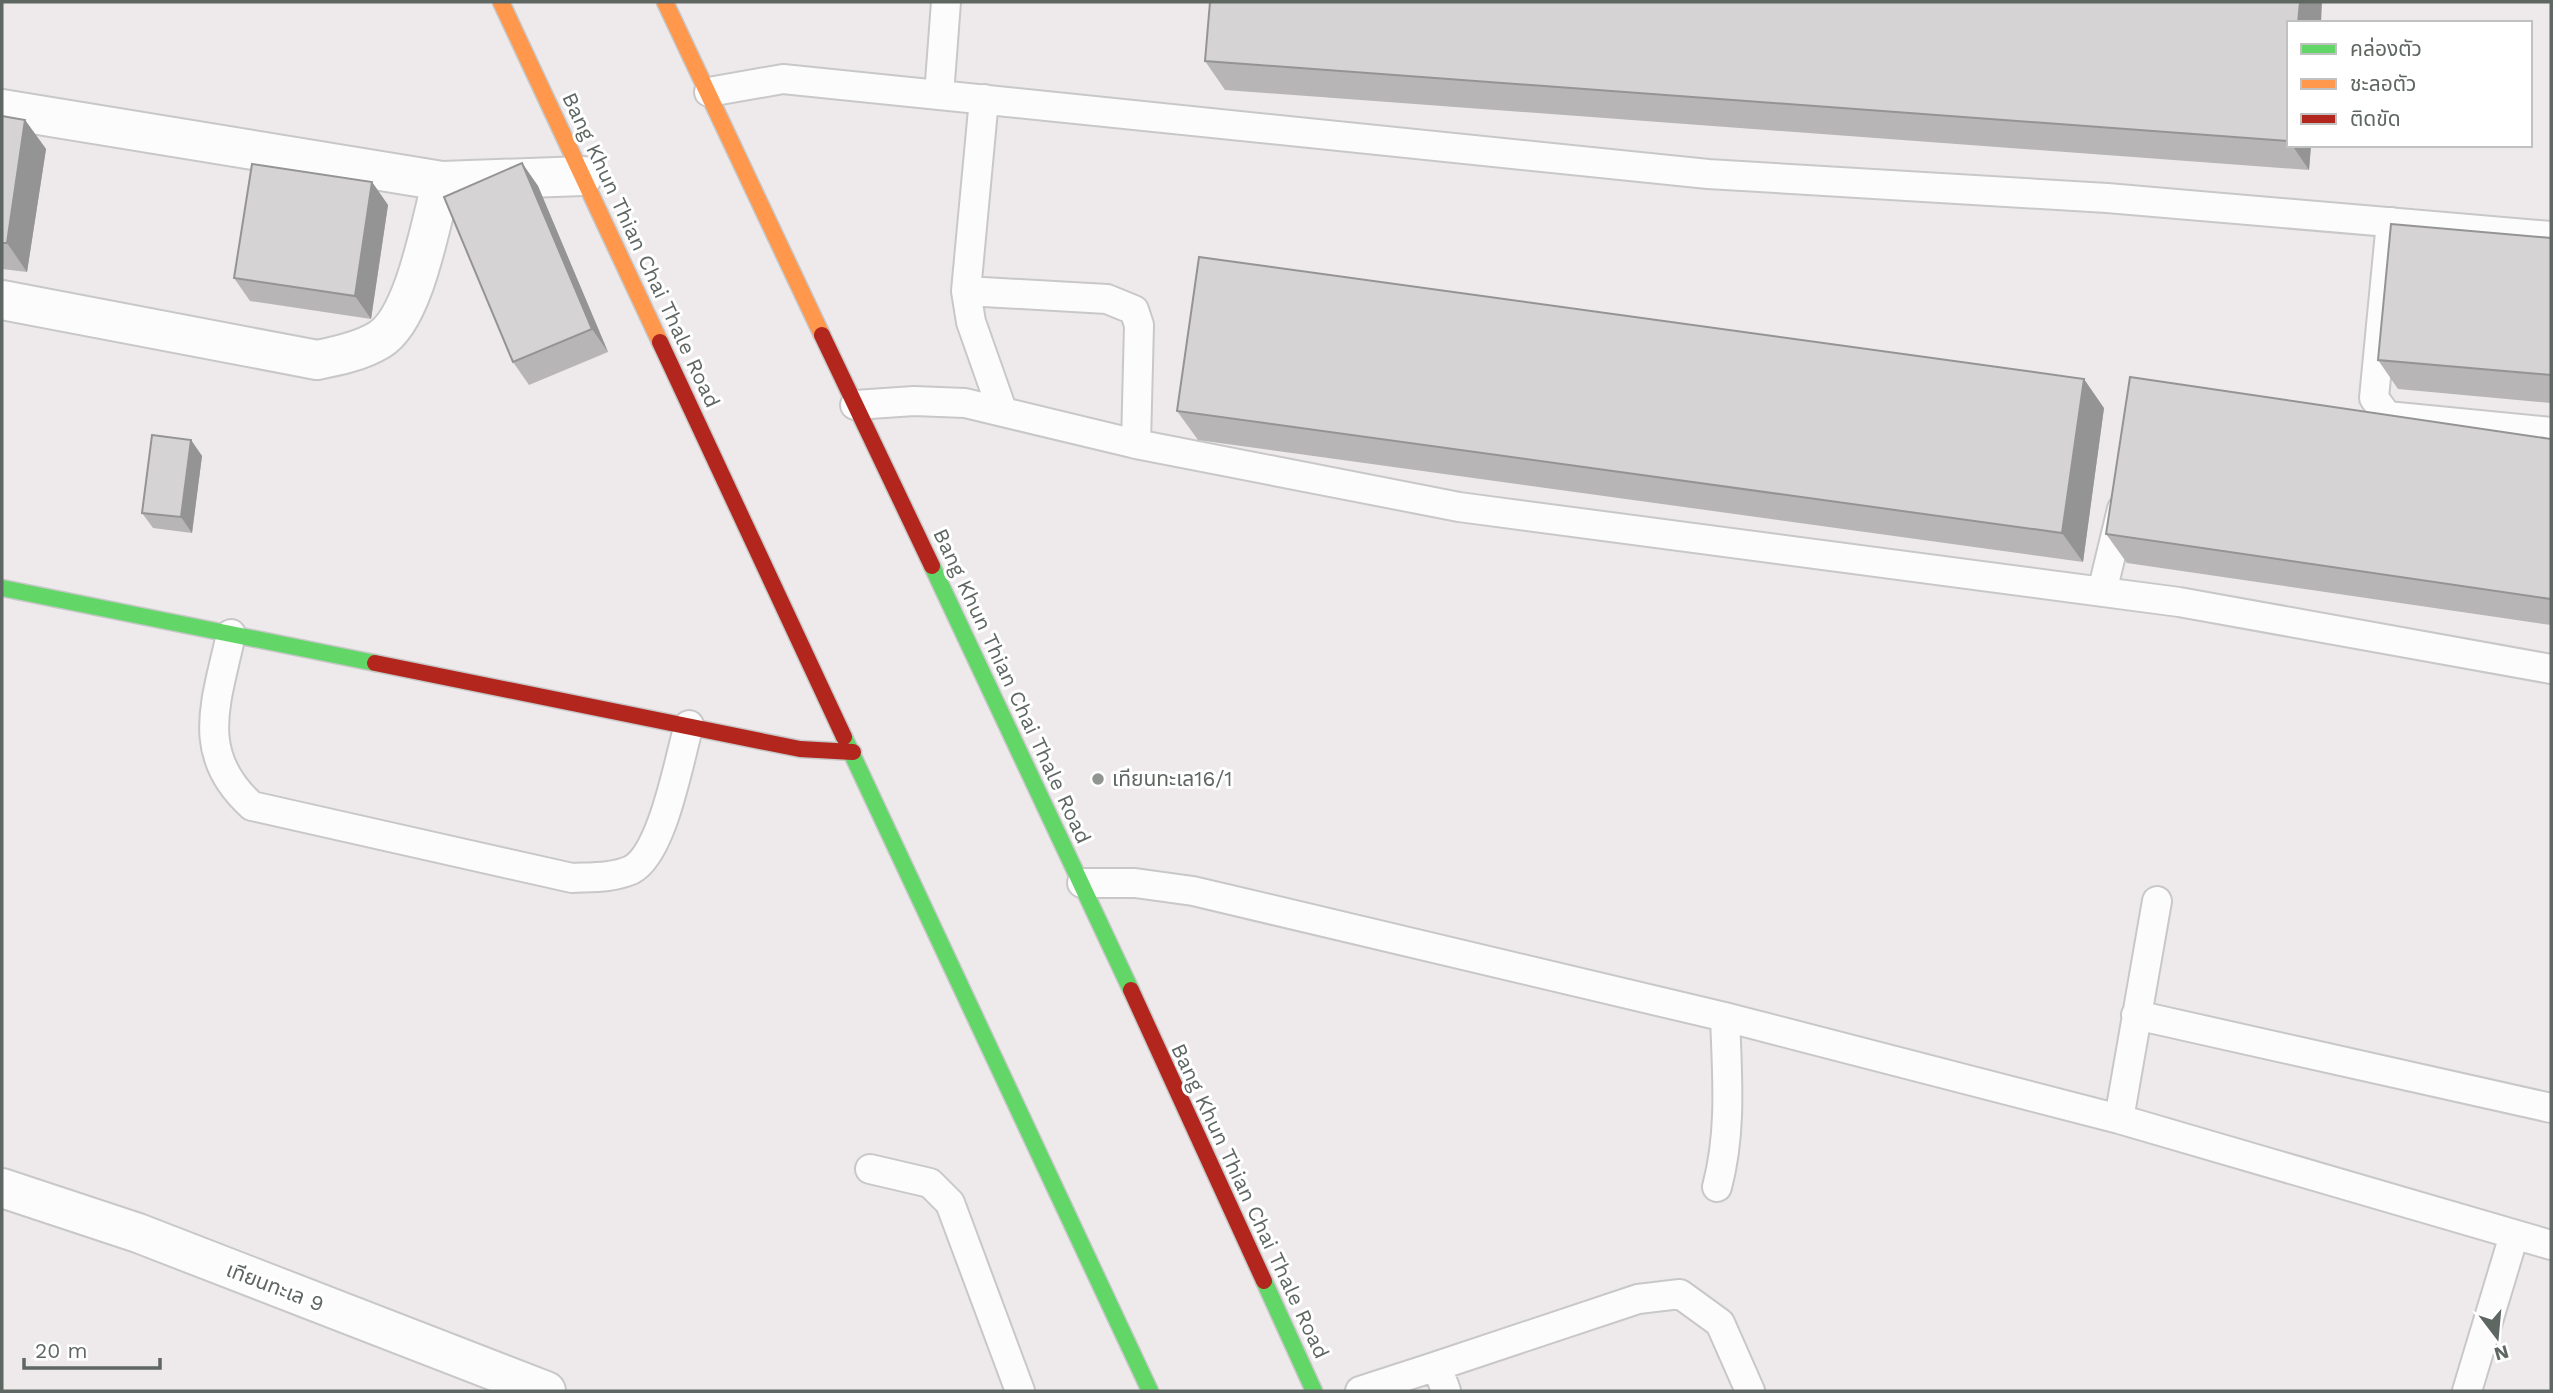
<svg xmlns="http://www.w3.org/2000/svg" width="2553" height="1393" viewBox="0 0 2553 1393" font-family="'Work Sans','Noto Sans Thai',sans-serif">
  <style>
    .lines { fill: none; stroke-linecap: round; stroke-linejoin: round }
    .lane-casing { stroke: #c9c8c9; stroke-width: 32 }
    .street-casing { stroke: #c9c8c9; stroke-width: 42 }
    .fast-casing { stroke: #c7c8c8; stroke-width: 19 }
    .slow-casing { stroke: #c7c8c8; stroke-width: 19 }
    .jam-casing { stroke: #c7c8c8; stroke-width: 19 }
    .lane { stroke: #fcfcfc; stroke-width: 28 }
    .street { stroke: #fcfcfc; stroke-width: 38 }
    .fast { stroke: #63d668; stroke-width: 16 }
    .slow { stroke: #ff974d; stroke-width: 16 }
    .jam { stroke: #b3261e; stroke-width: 16 }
    .wall { fill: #b7b5b5 }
    .shaded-wall { fill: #959494 }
    .building { fill: #d5d3d3; stroke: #959494; stroke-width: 2 }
    .poi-dot { fill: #919592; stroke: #fff; stroke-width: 2.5 }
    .labels { text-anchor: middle; stroke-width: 6; stroke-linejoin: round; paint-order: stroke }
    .street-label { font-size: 21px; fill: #5f6762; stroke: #fff }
    .poi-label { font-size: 21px; fill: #5f6762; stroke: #fff; text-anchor: start }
  </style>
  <rect width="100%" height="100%" fill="#eeeaec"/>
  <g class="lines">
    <defs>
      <path id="lane" d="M709,92L783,79L1708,174L2107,198L2551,236
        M939,95L946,2
        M984,99L966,291L1107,299L1134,310L1139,325L1136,444
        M2391,222L2374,398L2387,416L2551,432
        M966,291L971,322L1002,410
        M855,405L914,401L965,403L1136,444L1459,507L2179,602L2551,669
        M2102,592L2122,509
        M231,634C217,701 193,753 252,806L572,878C591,877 613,878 631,870C663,854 679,759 689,725
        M1082,883H1135L1193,891L1725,1017L2119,1119L2551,1245
        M2136,1015L2551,1108
        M2119,1119L2157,901
        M870,1169L930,1183L950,1203L1020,1391
        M1717,1187C1732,1131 1727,1074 1725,1017
        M1437,1366L1638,1299L1680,1294L1720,1323L1750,1391
        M1360,1391L1437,1366L1446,1391
        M2467,1391L2514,1235"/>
      <path id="street" d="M2,109L442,181L583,176
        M2,300L317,360C338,356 361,351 379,340C415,319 431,220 442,181
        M2,1188L138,1233L546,1391"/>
      <path id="fast" d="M932,566L1131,990
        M2,588L375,663
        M844,737L1150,1391
        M1264,1281L1314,1391"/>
      <path id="slow" d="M501,2L660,342
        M665,2L822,335"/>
      <path id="jam" d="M822,335L932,566
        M660,342L844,737
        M375,663L800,749L853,752
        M1131,990L1264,1281"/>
    </defs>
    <use href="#lane" class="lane-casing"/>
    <use href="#street" class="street-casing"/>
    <use href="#fast" class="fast-casing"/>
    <use href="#slow" class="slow-casing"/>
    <use href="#jam" class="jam-casing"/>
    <use href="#lane" class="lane"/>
    <use href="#street" class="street"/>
    <use href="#fast" class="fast"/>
    <use href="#slow" class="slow"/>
    <use href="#jam" class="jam"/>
  </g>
  <path class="wall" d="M2289,23V145H2311L2309,170L1225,90L1205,61Z
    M2,116L25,120L46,149L27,272L2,269Z
    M522,163L538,186L608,352L529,385L513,362Z
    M372,182L388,205L371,319L250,301L234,278Z
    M2551,238V403L2398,389L2378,360Z
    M2104,408L2083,562L1198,440L1177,411Z
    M2551,439V625L2127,563L2106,534Z
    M191,440L202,456L192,533L153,528L142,513Z"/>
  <path class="shaded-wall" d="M2300,2H2322L2321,23H2298Z
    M25,120L46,149L27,272L7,243Z
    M2292,145H2311L2309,170Z
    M522,163L538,186L608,352L592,329Z
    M372,182L388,205L371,319L355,296Z
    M2084,379L2104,408L2083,562L2062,533Z
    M191,440L202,456L192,533L181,517Z"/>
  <path class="building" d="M1210,2H2300L2298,23H2289V141L1205,61Z
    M2,116L25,120L7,243H2Z
    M522,163L592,329L513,362L444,197Z
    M252,164L372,182L355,296L234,278Z
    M2391,224L2551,238V375L2378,360Z
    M1199,257L2084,379L2062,533L1177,411Z
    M2130,377L2551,439V599L2106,534Z
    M152,435L191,440L181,517L142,513Z"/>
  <circle class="poi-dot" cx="1098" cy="779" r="7"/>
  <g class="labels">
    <g class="street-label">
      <text transform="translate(641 250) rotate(65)" y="7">Bang Khun Thian Chai Thale Road</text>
      <text transform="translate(1012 686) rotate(65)" y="7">Bang Khun Thian Chai Thale Road</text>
      <text transform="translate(1250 1201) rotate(65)" y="7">Bang Khun Thian Chai Thale Road</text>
      <text transform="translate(275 1287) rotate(21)" y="7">เทียนทะเล 9</text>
    </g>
    <g class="poi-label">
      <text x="1112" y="786">เทียนทะเล16/1</text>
    </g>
  </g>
  <rect width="2553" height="1393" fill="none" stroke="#5f6762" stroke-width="7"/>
  <rect x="2287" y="21" width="245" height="126" fill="#ffffff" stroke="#bfc2c0" stroke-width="2"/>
  <rect x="2301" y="44" width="35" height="10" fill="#63d668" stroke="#bfc2c0" stroke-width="2"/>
  <text x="2350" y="56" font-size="21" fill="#5f6762">คล่องตัว</text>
  <rect x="2301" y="79" width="35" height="10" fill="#ff974d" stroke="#bfc2c0" stroke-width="2"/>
  <text x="2350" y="91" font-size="21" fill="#5f6762">ชะลอตัว</text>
  <rect x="2301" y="114" width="35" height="10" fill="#b3261e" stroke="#bfc2c0" stroke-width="2"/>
  <text x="2350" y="126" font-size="21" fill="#5f6762">ติดขัด</text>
  <g transform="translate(2497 1337) rotate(164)" stroke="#ffffff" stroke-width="5" paint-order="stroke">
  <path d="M0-5L12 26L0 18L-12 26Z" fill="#5f6762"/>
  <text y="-10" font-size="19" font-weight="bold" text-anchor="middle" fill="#5f6762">N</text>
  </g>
  <path d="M24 1358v10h136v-10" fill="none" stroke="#5f6762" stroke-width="3.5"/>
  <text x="35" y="1358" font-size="21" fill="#5f6762" stroke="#ffffff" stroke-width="5" paint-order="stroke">20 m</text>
</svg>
